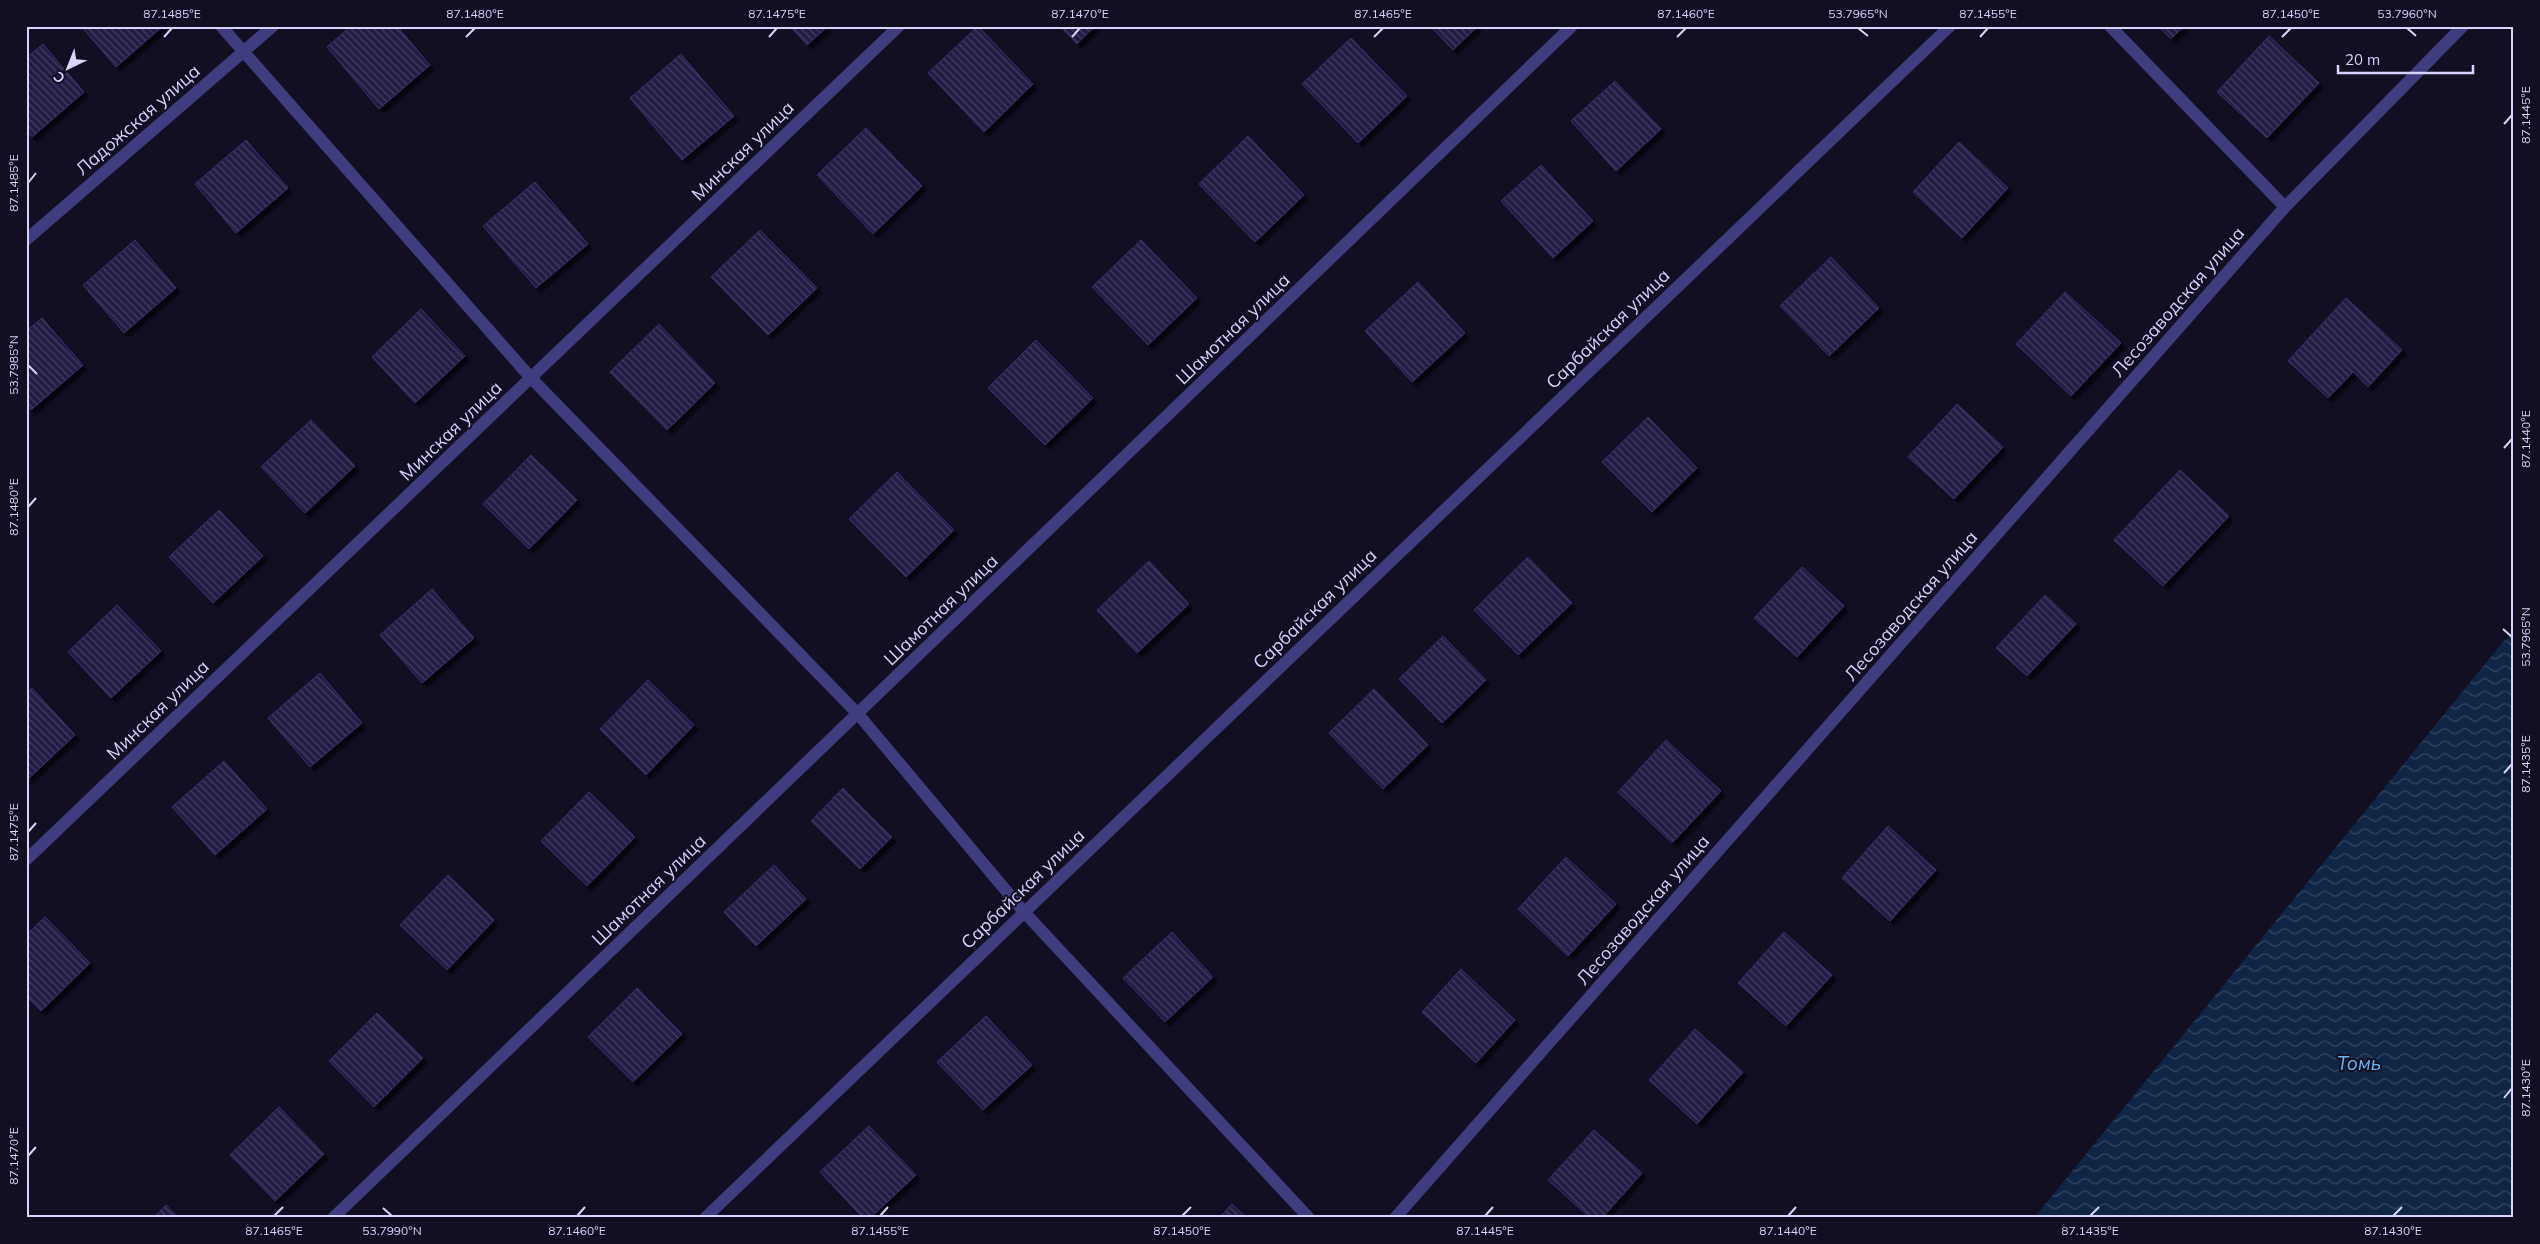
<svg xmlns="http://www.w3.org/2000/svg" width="2540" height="1244" viewBox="0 0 2540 1244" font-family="Mulish,sans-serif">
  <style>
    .water { fill: url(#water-waves) }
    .building { fill: url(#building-back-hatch); stroke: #3b2f6d; filter: url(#shadow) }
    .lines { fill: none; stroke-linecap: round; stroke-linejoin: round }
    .minor { stroke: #3f3c7f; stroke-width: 12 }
    .ticks { fill: none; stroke: #d7d3fd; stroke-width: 2 }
    .labels { text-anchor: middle; stroke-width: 4; stroke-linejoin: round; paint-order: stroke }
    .street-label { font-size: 18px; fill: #d7d3fd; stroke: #120f23 }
    .water-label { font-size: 19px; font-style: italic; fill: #66b5f8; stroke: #120f23 }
    .neatline { fill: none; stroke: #d7d3fd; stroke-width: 2 }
    .ticks-label { font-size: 12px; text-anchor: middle; fill: #d7d3fd }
  </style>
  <defs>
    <pattern id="water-waves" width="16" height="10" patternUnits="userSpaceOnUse" patternTransform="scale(1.25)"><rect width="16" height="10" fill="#102546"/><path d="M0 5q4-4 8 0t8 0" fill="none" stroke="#324462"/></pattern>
    <pattern id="building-back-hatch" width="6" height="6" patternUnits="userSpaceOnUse" patternTransform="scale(1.25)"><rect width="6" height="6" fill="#241c43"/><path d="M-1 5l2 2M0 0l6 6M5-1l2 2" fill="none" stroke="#433c5f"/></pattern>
    <filter id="shadow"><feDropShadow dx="4.5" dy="4.5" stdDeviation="1" flood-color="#0009"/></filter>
  </defs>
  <rect width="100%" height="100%" fill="#120f23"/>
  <path class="water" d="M2514,633V1218H2034L2503,642Z"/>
  <path class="building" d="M81,26H163L116,67Z
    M351,26H397L430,65L379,109L327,47Z
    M790,26H828L807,45Z
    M978,26L1033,84L984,132L928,73Z
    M1060,26H1095L1077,44Z
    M1430,26H1478L1453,50Z
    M2158,26H2184L2171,39Z
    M2269,36L2319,83L2267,138L2217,92Z
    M1351,38L1407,96L1358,143L1302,84Z
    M43,44L84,92L32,137L26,130V58Z
    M681,54L734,116L682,160L630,98Z
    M1615,81L1661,129L1616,171L1571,121Z
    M866,128L922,186L873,234L817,175Z
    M1248,136L1304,195L1255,242L1199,184Z
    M246,140L288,188L236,233L195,184Z
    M1959,142L2008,188L1962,238L1913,192Z
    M1541,165L1593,221L1553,258L1501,201Z
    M535,182L588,244L536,288L483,226Z
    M760,230L817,288L768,335L711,277Z
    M135,240L176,288L124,333L83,285Z
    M1141,240L1197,298L1148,345L1092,287Z
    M1831,257L1879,308L1829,356L1780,306Z
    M1418,282L1465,333L1412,382L1365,331Z
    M2065,292L2121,343L2071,396L2016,344Z
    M2346,298L2402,350L2368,387L2353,372L2328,398L2288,361Z
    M421,309L465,356L415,403L372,357Z
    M42,318L83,365L31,410L26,404V331Z
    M659,324L715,383L667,430L610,372Z
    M1036,340L1093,398L1045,445L988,388Z
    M1957,404L2003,447L1954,499L1908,457Z
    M1648,417L1697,468L1652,512L1602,462Z
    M311,420L355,466L305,513L261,467Z
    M531,455L577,500L529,549L483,504Z
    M2180,470L2229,516L2163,586L2114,540Z
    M897,472L954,530L906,577L849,519Z
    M219,510L263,556L213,603L169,557Z
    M1528,557L1572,603L1518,655L1474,610Z
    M1149,561L1189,604L1137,653L1097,610Z
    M1802,567L1844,606L1797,657L1754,618Z
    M432,589L474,638L422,683L380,635Z
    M2045,595L2076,624L2027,676L1996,648Z
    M117,605L161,651L111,698L68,652Z
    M1443,636L1486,680L1442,723L1399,679Z
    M320,673L362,723L310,767L268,718Z
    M648,680L694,725L646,775L600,729Z
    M32,688L75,735L26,781V694Z
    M1374,689L1428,745L1383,789L1329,733Z
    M1666,740L1721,791L1672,843L1618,792Z
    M224,761L267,809L215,855L172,807Z
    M843,788L892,837L860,869L811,821Z
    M589,792L635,837L587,886L541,841Z
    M1888,826L1936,870L1890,921L1842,878Z
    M1566,857L1616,904L1568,956L1518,909Z
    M774,865L806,899L756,946L724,912Z
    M448,875L494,920L447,970L400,925Z
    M45,917L90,963L41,1011L26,996V935Z
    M1172,932L1213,977L1165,1022L1123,978Z
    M1784,932L1832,975L1786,1026L1738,983Z
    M1461,969L1515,1020L1476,1063L1422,1012Z
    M637,988L682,1034L633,1082L588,1037Z
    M377,1013L423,1058L374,1107L329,1061Z
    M986,1016L1032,1065L983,1110L937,1062Z
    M1695,1029L1743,1072L1697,1124L1649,1080Z
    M279,1107L324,1154L275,1201L230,1155Z
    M869,1126L916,1175L870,1218H863L820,1172Z
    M1594,1130L1642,1173L1602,1218H1590L1548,1180Z
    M1232,1204L1247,1218H1219Z
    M166,1205L179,1218H153Z"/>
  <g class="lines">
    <path class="minor" d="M221,26L531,378L858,714L1024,912L1309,1218
      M2110,26L2285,207
      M26,240L273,26
      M26,860L899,26
      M333,1218L1572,26
      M705,1218L1950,26
      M1395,1218L2285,207L2463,26"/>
  </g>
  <path class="ticks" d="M1858,28L1868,36M2407,28L2416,36M164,37L172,28M466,37L475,28M769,37L777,28M1072,37L1080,28M1374,37L1383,28M1677,37L1686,28M1980,37L1988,28M2282,37L2291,28M2504,124L2512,115M28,183L36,173M28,365L37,374M2504,448L2512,439M28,507L36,498M2503,629L2512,637M2504,773L2512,764M28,832L36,823M2504,1098L2512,1088M28,1156L36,1147M383,1208L392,1216M274,1216L283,1207M577,1216L585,1207M880,1216L888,1207M1182,1216L1191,1207M1485,1216L1493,1207M1788,1216L1796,1207M2090,1216L2099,1207M2393,1216L2402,1207"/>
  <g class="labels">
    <g class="street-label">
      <text transform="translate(138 120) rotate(-41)" y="6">Ладожская улица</text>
      <text transform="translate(743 151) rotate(-44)" y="6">Минская улица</text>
      <text transform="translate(2178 302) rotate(-49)" y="6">Лесозаводская улица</text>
      <text transform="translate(1233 329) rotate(-44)" y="6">Шамотная улица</text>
      <text transform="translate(1608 329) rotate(-44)" y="6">Сарбайская улица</text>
      <text transform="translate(451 431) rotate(-44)" y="6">Минская улица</text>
      <text transform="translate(1911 606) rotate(-49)" y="6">Лесозаводская улица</text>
      <text transform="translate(1315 609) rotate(-44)" y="6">Сарбайская улица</text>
      <text transform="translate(941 610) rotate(-44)" y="6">Шамотная улица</text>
      <text transform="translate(158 710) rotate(-44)" y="6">Минская улица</text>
      <text transform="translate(1023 889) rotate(-44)" y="6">Сарбайская улица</text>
      <text transform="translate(649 890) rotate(-44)" y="6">Шамотная улица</text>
      <text transform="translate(1643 910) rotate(-49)" y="6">Лесозаводская улица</text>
    </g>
    <g class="water-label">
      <text x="2359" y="1070">Томь</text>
    </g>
  </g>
  <rect width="2540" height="1244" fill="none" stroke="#120f23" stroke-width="55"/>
  <g transform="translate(68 68) rotate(223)" stroke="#120f23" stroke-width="4" paint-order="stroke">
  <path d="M0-4L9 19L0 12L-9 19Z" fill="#d7d3fd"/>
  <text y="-8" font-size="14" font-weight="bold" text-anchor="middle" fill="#d7d3fd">С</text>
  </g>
  <path d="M2338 65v8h135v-8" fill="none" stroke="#d7d3fd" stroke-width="2.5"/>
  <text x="2345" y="65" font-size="15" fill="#d7d3fd" stroke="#120f23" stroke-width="4" paint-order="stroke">20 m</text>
  <rect x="28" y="28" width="2484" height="1188" class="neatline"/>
  <g class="ticks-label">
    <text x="172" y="18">87.1485°E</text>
    <text x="475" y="18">87.1480°E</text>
    <text x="777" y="18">87.1475°E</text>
    <text x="1080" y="18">87.1470°E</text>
    <text x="1383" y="18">87.1465°E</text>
    <text x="1686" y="18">87.1460°E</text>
    <text x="1858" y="18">53.7965°N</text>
    <text x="1988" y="18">87.1455°E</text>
    <text x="2291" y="18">87.1450°E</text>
    <text x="2407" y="18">53.7960°N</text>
    <text transform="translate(2526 115) rotate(-90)" y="4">87.1445°E</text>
    <text transform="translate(14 183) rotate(-90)" y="4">87.1485°E</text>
    <text transform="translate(14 365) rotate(-90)" y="4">53.7985°N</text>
    <text transform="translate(2526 439) rotate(-90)" y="4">87.1440°E</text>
    <text transform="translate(14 507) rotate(-90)" y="4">87.1480°E</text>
    <text transform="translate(2526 637) rotate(-90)" y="4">53.7965°N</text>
    <text transform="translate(2526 764) rotate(-90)" y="4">87.1435°E</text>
    <text transform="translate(14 832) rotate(-90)" y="4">87.1475°E</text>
    <text transform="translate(2526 1088) rotate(-90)" y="4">87.1430°E</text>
    <text transform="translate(14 1156) rotate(-90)" y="4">87.1470°E</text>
    <text x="274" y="1235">87.1465°E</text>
    <text x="392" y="1235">53.7990°N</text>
    <text x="577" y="1235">87.1460°E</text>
    <text x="880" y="1235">87.1455°E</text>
    <text x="1182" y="1235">87.1450°E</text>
    <text x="1485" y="1235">87.1445°E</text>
    <text x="1788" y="1235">87.1440°E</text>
    <text x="2090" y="1235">87.1435°E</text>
    <text x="2393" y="1235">87.1430°E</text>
  </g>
</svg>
